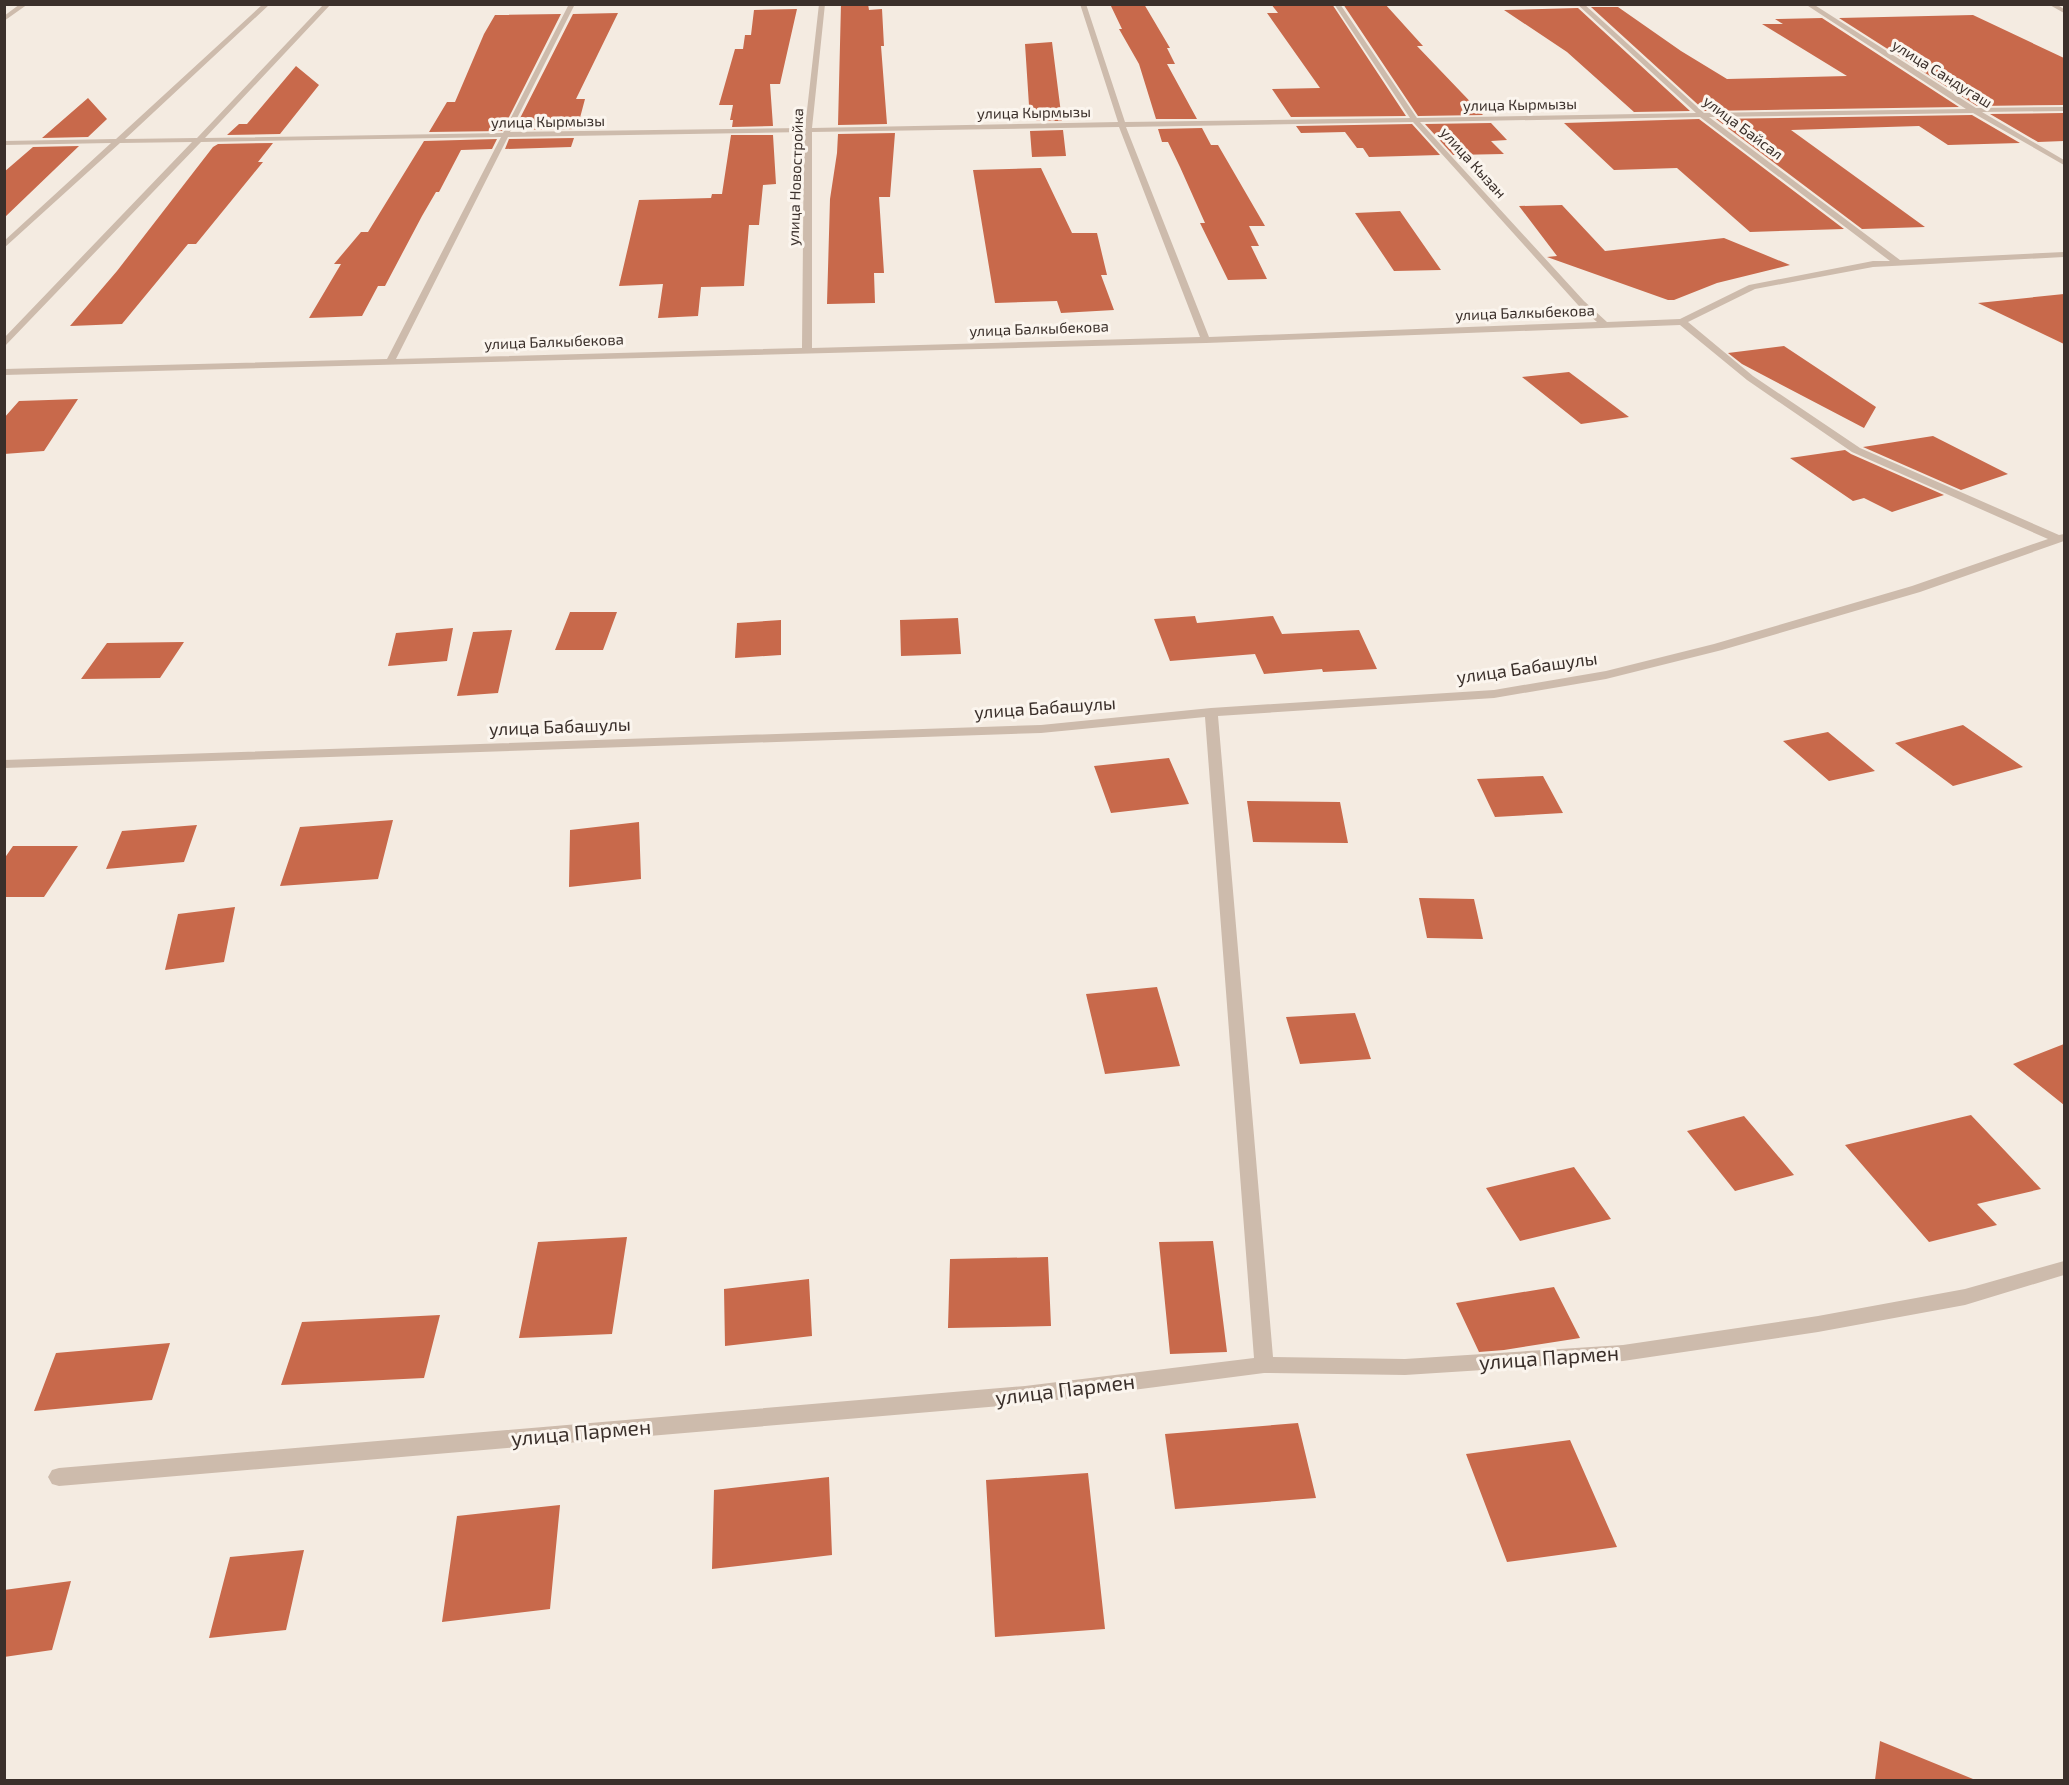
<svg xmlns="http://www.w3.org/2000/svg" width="2069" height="1785" viewBox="0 0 2069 1785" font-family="'Exo 2',sans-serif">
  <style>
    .building { fill: #c8694b }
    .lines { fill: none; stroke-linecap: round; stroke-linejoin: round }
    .minor { fill: #cdbbac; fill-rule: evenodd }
    .labels { text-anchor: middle; stroke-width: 6; stroke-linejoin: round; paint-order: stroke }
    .far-street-label { font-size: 15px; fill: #3b302b; stroke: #fbf5ee }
    .street-label { font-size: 18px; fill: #3b302b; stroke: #fbf5ee }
    .near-street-label { font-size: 21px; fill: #3b302b; stroke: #fbf5ee }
  </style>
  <rect width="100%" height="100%" fill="#f4ebe1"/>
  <path class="building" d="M841,4H868L869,10L882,9L884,46H881L887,124L838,125Z
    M1110,4H1144L1170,48H1167L1175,64H1167L1197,119H1156L1139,64L1119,29H1122Z
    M1271,4H1332L1406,116L1291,117L1272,89L1320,88L1267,13H1278Z
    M1343,4H1385L1423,46H1417L1483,115L1418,116Z
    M1591,7H1618L1681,51L1727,79L1847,76L1762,24H1783L1775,19L1822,18L1959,107L1705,111Z
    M1578,8L1690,111L1634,112L1567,52L1504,10Z
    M797,9L780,84H770L773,126L732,127L733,120H730L733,105H719L735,49H743L745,35H751L754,10Z
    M618,13L576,99H585L577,129L514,130L573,14Z
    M561,14L502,131L429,132L447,102H455L484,34L495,15Z
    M1973,15L2064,58V105L1977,106L1839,18Z
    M1052,42L1062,121H1030L1025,44Z
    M296,66L319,85L280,134L227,135L239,124H247Z
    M88,98L107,119L88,137L42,138Z
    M2064,113V141L2038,142L1990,114Z
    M1972,115L2020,143L1948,145L1919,126L1791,130L1925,227L1862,229L1716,119Z
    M1699,119L1844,229L1750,232L1677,168L1614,170L1564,123Z
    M1491,123L1507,140L1491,141L1504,154L1453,155L1425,124Z
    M1412,124L1440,155L1369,157L1363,148H1357L1345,132L1301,133L1296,126Z
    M1202,128L1211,145H1218L1265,226H1249L1259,246H1251L1267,279L1228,280L1200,223H1205L1180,167L1168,142H1162L1158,129Z
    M1063,130L1066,156L1032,157L1030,131Z
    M895,133L890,197H879L884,273H874L875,303L827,304L830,199L837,153L838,134Z
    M731,135H773L776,184L763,185L759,225H749L744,286L701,287L698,316L658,318L663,284L619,286L639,200L711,198L712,194H722Z
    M574,138L571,147L505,149L509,139Z
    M497,139L492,149L461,150L439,192H436L422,216L385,286H378L362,316L309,318L341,264H334L361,232H368L424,141Z
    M273,143L258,162H263L196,244H188L122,324L70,326L117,271L213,147L218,144Z
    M79,146L4,218V172L33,147Z
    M1041,168L1072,233H1097L1107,275H1101L1114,310L1061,313L1057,301L995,303L973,170Z
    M1562,205L1605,251L1724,238L1790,265L1717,283L1674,300H1668L1547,257L1557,256L1519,206Z
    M1400,211L1441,270L1394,271L1355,213Z
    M2064,294V344L1978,303Z
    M1784,346L1876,407L1864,428L1742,364L1728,353Z
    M1569,372L1629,417L1581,424L1522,377Z
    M78,399L44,451L4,454V418L19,401Z
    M1933,436L2008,474L1961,490L1863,447Z
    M1845,450L1851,454L1944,495L1892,512L1864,498L1853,501L1790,458Z
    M570,612H617L603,650H555Z
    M1195,616L1197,623L1273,616L1282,634L1359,630L1377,669L1323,672L1322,669L1264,674L1255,654L1170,661L1154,619Z
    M958,618L961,654L901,656L900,620Z
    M781,620V655L735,658L737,623Z
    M453,628L447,661L388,666L396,633Z
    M512,630L498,693L457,696L473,632Z
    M184,642L160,678L81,679L107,643Z
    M1963,725L2023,767L1953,786L1895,743Z
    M1828,732L1875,771L1829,781L1783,741Z
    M1169,758L1189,804L1111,813L1094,766Z
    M1543,776L1563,813L1495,817L1477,779Z
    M1247,801L1340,802L1348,843L1253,842Z
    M393,820L378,879L280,886L300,827Z
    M639,822L641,879L569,887L570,830Z
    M197,825L184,862L106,869L122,831Z
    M13,846H78L44,897H4V859Z
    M1419,898L1474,899L1483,939L1427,938Z
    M235,907L224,962L165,970L178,914Z
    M1157,987L1180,1066L1105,1074L1086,994Z
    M1355,1013L1371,1059L1300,1064L1286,1017Z
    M2064,1044V1105L2013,1064Z
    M1971,1115L2041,1189L1977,1204L1997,1225L1929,1242L1845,1145Z
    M1744,1116L1794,1175L1735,1191L1687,1131Z
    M1574,1167L1611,1219L1520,1241L1486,1188Z
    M627,1237L612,1334L519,1338L538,1242Z
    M1213,1241L1227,1352L1170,1354L1159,1242Z
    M1048,1257L1051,1326L948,1328L950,1259Z
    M809,1279L812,1336L725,1346L724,1289Z
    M1554,1287L1580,1338L1504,1350L1479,1352L1456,1303Z
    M440,1315L424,1378L281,1385L302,1322Z
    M170,1343L152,1400L34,1411L56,1353Z
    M1298,1423L1316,1498L1175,1509L1165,1434Z
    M1570,1440L1617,1547L1507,1562L1466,1454Z
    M1088,1473L1105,1629L995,1637L986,1480Z
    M829,1477L832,1555L712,1569L714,1490Z
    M560,1505L550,1609L442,1622L457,1516Z
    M304,1550L286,1630L209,1638L230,1557Z
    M71,1581L52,1650L4,1657V1590Z
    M1880,1741L1973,1779V1780H1875Z"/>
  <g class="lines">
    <path class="minor" d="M20,4H28L4,21V16Z
      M263,4H270L125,139L197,138L324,4H331L205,138L503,133L569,4H575L510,132L805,128L819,4H825L812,128L1118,122L1080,4H1086L1125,122L1410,118L1334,4H1340L1417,118L1696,113L1577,4H1584L1704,113L1966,109L1805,4H1813L1976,108L2064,107V111L1982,112L2064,160V165L1973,113L1709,117L1900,260L2064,252V257L1873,267L1755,289L1688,322L1753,376L1860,448L2059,535L2064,534V541L1920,592L1722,650L1606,679L1494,698L1218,716L1273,1357L1405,1359L1623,1345L1818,1316L1965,1289L2064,1261V1275L1965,1305L1818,1332L1623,1361L1405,1375L1264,1373L1025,1404L59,1486L52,1484L48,1477L52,1470L59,1468L1025,1386L1254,1358L1205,717L1041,733L4,768V760L1041,725L1211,708L1494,690L1606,671L1714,644L1912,586L2048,539L1852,452L1747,380L1680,325L1206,343L4,375V369L387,359L501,137L201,142L4,347V338L192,142L120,143L4,248V241L111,143L4,145V141L116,139ZM1700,117L1890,261H1873L1749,285L1680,319L1607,322L1584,301L1420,122ZM1413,122L1578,305L1597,322L1209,337L1126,127ZM1119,127L1200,337L812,348V132ZM804,132L802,348L396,359L508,137Z
      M2048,4H2056L2064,9V13Z"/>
  </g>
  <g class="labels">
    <g class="far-street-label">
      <text transform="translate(1942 74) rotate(32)" y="5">улица Сандугаш</text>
      <text transform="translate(1520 105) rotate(-1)" y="5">улица Кырмызы</text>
      <text transform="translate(1034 113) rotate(-1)" y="5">улица Кырмызы</text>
      <text transform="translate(548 122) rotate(-1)" y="5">улица Кырмызы</text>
      <text transform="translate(1743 128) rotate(37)" y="5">улица Байсал</text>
      <text transform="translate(1473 163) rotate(48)" y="5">улица Кызан</text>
      <text transform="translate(796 177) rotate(-88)" y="5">улица Новостройка</text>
      <text transform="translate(1525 313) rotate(-2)" y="5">улица Балкыбекова</text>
      <text transform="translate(1039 329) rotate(-2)" y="5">улица Балкыбекова</text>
      <text transform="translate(554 342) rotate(-2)" y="5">улица Балкыбекова</text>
    </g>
    <g class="street-label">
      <text transform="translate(1527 668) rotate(-8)" y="6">улица Бабашулы</text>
      <text transform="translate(1045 708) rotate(-4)" y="6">улица Бабашулы</text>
      <text transform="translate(560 727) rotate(-2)" y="6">улица Бабашулы</text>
    </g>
    <g class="near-street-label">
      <text transform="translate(1549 1358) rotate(-4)" y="7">улица Пармен</text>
      <text transform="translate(1065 1390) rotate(-7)" y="7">улица Пармен</text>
      <text transform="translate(581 1433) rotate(-5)" y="7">улица Пармен</text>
    </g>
  </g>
  <rect width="2069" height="1785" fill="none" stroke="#3b302b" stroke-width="12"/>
</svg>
